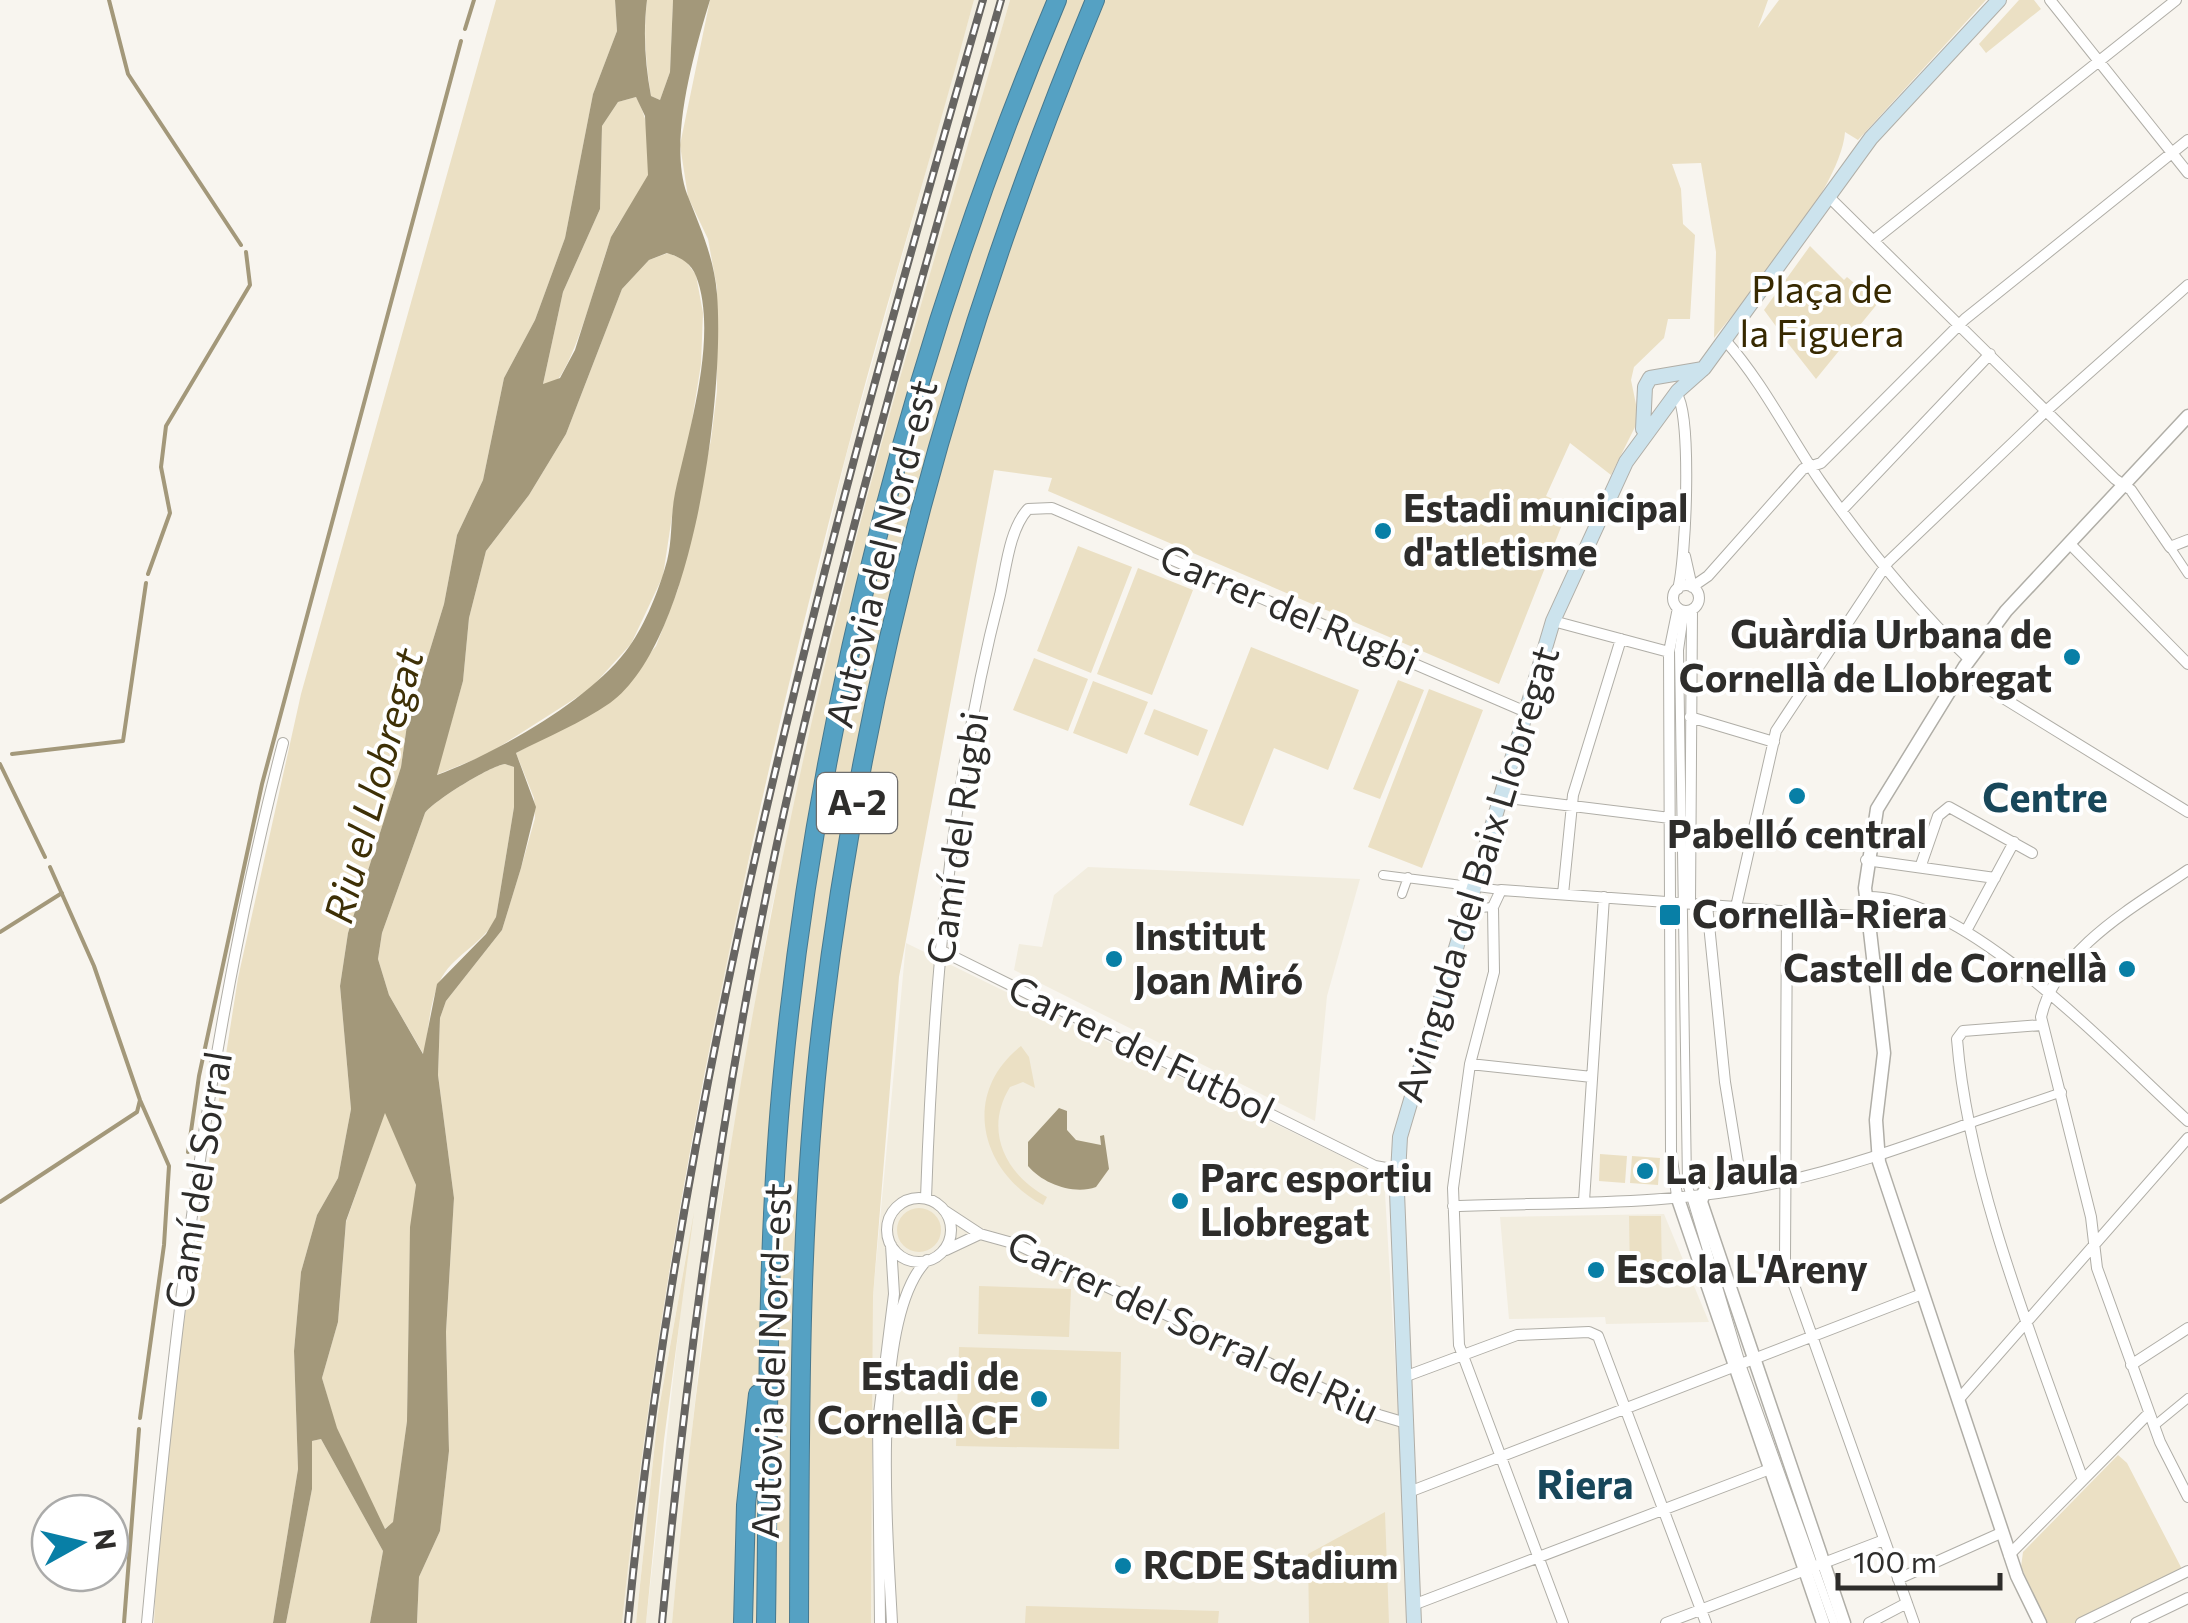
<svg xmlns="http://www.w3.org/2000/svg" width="2188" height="1623" viewBox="0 0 2188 1623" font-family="Commissioner,sans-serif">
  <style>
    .built { fill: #f2eddf }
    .green { fill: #ebe0c4 }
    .water { fill: #a3987a; fill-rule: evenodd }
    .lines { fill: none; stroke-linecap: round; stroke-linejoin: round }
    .stream { stroke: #a3987a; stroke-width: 4 }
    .pedestrian-casing { stroke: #b0aea7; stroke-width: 10 }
    .minor-casing { stroke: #b0aea7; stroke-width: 12 }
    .tertiary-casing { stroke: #b0aea7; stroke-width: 15 }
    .secondary-casing { stroke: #b0aea7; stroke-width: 16 }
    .motorway-casing { stroke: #47788e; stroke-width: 20 }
    .pedestrian { stroke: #fff; stroke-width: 8 }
    .minor { stroke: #fff; stroke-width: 10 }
    .tertiary { stroke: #fff; stroke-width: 12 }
    .secondary { stroke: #cce3ed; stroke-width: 14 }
    .motorway { stroke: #55a1c3; stroke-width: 18 }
    .rail-casing { stroke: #676562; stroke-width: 8 }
    .rail { stroke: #fff; stroke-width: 4; stroke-dasharray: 11; stroke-linecap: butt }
    .poi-dot { fill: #087fa6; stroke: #fff; stroke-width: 4 }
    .labels { text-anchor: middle; stroke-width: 8; stroke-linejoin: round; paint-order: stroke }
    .shield { fill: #fff; stroke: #6d6c6b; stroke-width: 2.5 }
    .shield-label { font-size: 35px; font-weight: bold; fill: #2e2d2b }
    .park-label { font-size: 38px; fill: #372900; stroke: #fff }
    .poi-label { font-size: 38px; font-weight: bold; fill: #2e2d2b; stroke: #fff; text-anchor: start }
    .street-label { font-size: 38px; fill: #2e2d2b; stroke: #fff }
    .water-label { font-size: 40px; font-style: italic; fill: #3e3006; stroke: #fff }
    .neighbourhood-label { font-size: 40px; font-weight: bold; fill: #18475a; stroke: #fff }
  </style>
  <rect width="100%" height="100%" fill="#f8f5ef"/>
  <path class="built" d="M974,0H1010L838,609L770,916L707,1287L672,1623H646L688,1245L658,1414L636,1623H622L642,1428L728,948L846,456Z
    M1088,867L1360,879L1327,996L1315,1121L1014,970L1019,944L1042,947L1054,895Z
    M906,943L1384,1177L1411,1623H871L873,1295Z
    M1664,1214L1709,1322L1606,1324L1605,1317L1509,1319L1500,1217Z"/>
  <path class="green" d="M496,0H615L617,31L593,94L565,238L535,320L504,378L483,480L457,535L444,604L407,725L401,767L348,933L340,986L351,1109L338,1178L317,1215L301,1272L294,1351L298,1469L273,1623H154L158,1536L178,1360L238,978L301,694Z
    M647,0H673L670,72L660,100L651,96C646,63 643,33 647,0Z
    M710,0H974C933,154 885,305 845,459C746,842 663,1229 622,1623H417L419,1577L440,1531L449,1451L446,1332L454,1198L438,1075L440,1018L446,1001L502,930L521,868L535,818L534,798L516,753L610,702L656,646L678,589L711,440L717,391V288L708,239L688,197L680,145Z
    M1010,0H1768L1758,28L1779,0H1986L1858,140L1845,132C1841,188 1750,293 1714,338L1716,252L1701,163L1672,164L1681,189L1683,224L1695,235L1690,319H1668L1664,338L1634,367L1631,380L1639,419L1611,475L1570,443L1546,496L1569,507L1499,684L1048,491L1052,478L994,470L899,977L873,1296L871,1623H672C703,1282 756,943 838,611C888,406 952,203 1010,0Z
    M2019,0H2034L2041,9L1986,53L1979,44Z
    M636,97C647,115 651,144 650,166C650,188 618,217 610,241C597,275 576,364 553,385L543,384L563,292L600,209L602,126L618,102Z
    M1810,246L1844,280L1847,277L1878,303L1816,379L1787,342L1792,335L1781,333L1764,310Z
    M668,253L685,260L696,275L703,313L701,364L685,465L674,503L663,576L631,644L590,689L488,754L436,775L463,681L469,618L486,551L529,495L566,434L622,289L649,260Z
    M1078,546L1132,567L1091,673L1037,651Z
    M1138,568L1193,590L1152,695L1097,674Z
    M1251,647L1359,690L1328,770L1274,748L1243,826L1189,805Z
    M1034,658L1088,679L1068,731L1013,710Z
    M1398,680L1424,690L1380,799L1353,789Z
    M1093,681L1148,702L1127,754L1073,733Z
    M1429,689L1483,710L1422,868L1368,847Z
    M1154,709L1208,730L1198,756L1144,734Z
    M505,764L514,767V807L496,917C485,943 456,953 442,977C429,1000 429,1029 424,1055L389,995L378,959L382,933L425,813C435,800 490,766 505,764Z
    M1021,1046L1029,1057L1035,1088L1023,1082L1010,1087C983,1131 1006,1175 1047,1197L1043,1205C981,1172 960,1094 1021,1046Z
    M385,1111L416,1185L410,1237L407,1421L393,1523L384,1529L336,1427L322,1378L338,1322L346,1222Z
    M1600,1154L1627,1156L1625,1183L1599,1181Z
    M1632,1156L1660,1158L1658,1185L1630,1183Z
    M897 1230a22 22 0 1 1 44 0a22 22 0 1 1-44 0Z
    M694,1212L664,1440L646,1623H636L658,1414Z
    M1629,1216H1661L1662,1277H1630Z
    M979,1286L1071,1289L1069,1337L978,1334Z
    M959,1347L1121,1352L1119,1449L956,1446Z
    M321,1439L383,1551L370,1623H286L312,1489V1441Z
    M2118,1455L2127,1463L2183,1571L2076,1623H2046L2021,1567L2023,1552Z
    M1385,1512L1389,1623H1309L1308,1554Z
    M1026,1606L1219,1611L1218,1623H1025Z"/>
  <path class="water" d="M615,0H647C643,32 645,64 651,96L660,100L670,72L673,0H710C694,53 668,141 687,194C700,227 714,257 717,294C725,392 694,643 610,703C581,723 547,737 516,753L536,807L521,868L502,930L446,1001L440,1018L438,1075L454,1198L446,1332L449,1451L440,1531L419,1577L417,1623H370L383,1551L321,1439L312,1441V1489L286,1623H273L298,1469L294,1351L301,1272L317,1215L338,1178L351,1109L340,986L348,933L401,767L407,725L444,604L457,535L483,480L504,378L535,320L565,238L593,94L617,31ZM636,97L645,116L648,175L611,237L575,350L560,378L543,384L563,292L600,209L602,126L618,102ZM667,253C680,257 691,263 696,276C719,335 688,434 675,493C670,518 673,544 665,568C657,595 643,629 626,651C588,701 495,754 437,775L463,681L469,618L486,551L529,495L566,434L622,289L649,260ZM505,764L514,767V807L496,917L486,934L437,984L423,1054L389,995L378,959L382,933L425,813C435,800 490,766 505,764ZM385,1113L416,1185L410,1227L407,1421L393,1522L385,1529L337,1428L322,1378L338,1322L346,1221Z
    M1059,1108L1067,1111V1130L1076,1140L1101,1145L1100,1136L1104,1135L1109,1169L1096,1187C1074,1195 1043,1184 1028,1166V1142Z"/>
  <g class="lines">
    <path class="stream" d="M109,0L128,74L241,245
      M465,29L474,0
      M148,574L170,513L161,467L166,426L250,285L246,252
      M12,754L123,741L146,583
      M0,764L45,857
      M50,867L94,966L140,1100L169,1166L164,1245L140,1418
      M0,932L62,893
      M188,1152L199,1076L262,784L461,41
      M0,1202L137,1112L140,1100
      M124,1623L139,1429"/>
    <defs>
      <path id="pedestrian" d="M2170,547L2188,574
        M1684,615L1679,650L1687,1183L1741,1364L1834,1623
        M1383,875L1501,890
        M1402,894L1408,877
        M1736,907L1868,916
        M1467,909L1493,907
        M1971,1123L2062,1092
        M2154,1426L2188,1398"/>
      <path id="minor" d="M2050,0L2188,173
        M1828,196L2115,479L2131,490L2170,547L2188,540
        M1874,240L2176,0
        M1725,340C1763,383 1788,434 1820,481C1865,545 1913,605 1969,659
        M1677,395C1692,416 1686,560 1678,589
        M1842,510L1990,354
        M2069,543L2188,664
        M1685,556L1692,587L1708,576L1803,469L1821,463L1965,319L2188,140
        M1673 598a13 13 0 1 1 26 0a13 13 0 1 1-26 0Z
        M1553,621L1669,652
        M1961,672L2188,812
        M1690,717L1774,742
        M1500,797L1670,818
        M1866,860L1995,878
        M1921,865L1938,816L1949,807L2032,853
        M2188,870C2134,907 2057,948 2041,1017L2091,1217L2097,1268L2160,1442L2188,1497
        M1563,894L1573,795L1621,639
        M1866,897C1966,894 2115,1055 2188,1121
        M1690,903L1692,610
        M1707,905L1725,1082L1742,1187
        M1787,910L1785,1260L1914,1623
        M1966,931L2014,842
        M940,950L1375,1166L1397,1170
        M2042,1025L1963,1031L1957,1039C1968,1181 2035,1345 2083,1480
        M1470,1064L1592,1077
        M1677,1196L1671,1152L1669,652L1678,608
        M926,1198C933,996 949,792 1000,595C1006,569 1009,530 1028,509L1052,508L1526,712
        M887 1230a32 32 0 1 1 64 0a32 32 0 1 1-64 0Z
        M1584,1201L1604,897
        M1453,1206C1562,1202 1675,1206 1781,1182C1846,1168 1909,1145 1971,1123
        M945,1211L980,1234L1016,1244L1379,1415L1406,1423
        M946,1250L980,1234
        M2131,1365L2188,1328
        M1404,1377L1517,1335L1589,1332L1598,1336L1706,1623
        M1959,1399L2188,1138
        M1409,1492L1922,1294
        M2009,1555L2149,1413
        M1898,1579L2003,1532
        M1413,1605L1770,1469
        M147,1623C174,1327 208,1031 283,743
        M880,1623L878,1422L894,1294L891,1245
        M892,1623C888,1540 869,1319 927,1260
        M1563,1623L1459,1345L1453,1188L1470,1064L1494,972L1493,907L1501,890L1736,907L1776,731L1888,562L2046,411L2188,285
        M1666,1623L1884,1540
        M1869,1623L1907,1603
        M2081,1623L2188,1571
        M2136,1623L2188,1598"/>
      <path id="tertiary" d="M1704,1192L1701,1202L1844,1623
        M1677,1196L1823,1623
        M2040,1623L2017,1576L1879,1162L1876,1120L1884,1053L1865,888L1877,809L1965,666L2006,611L2188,416"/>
      <path id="secondary" d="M1678,391L1704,368L1871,138L1999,0
        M1643,429L1645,387L1650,378L1703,369
        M1414,1623L1397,1192L1400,1137L1553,621L1626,462L1678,391"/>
      <path id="motorway" d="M743,1623L746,1505L758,1394
        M766,1623C769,1439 765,1256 783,1072C818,711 916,334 1057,0
        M799,1623C800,1422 798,1222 822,1022C864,671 959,326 1095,0"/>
    </defs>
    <use href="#pedestrian" class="pedestrian-casing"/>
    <use href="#minor" class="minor-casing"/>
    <use href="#tertiary" class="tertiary-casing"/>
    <use href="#secondary" class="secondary-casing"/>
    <use href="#motorway" class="motorway-casing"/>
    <use href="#pedestrian" class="pedestrian"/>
    <use href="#minor" class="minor"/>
    <use href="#tertiary" class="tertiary"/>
    <use href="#secondary" class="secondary"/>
    <use href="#motorway" class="motorway"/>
    <defs>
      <path id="rail" d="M628,1623C681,1069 829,533 983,0
        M662,1623C687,1360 722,1098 778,839C840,556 922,278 1001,0"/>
    </defs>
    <use href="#rail" class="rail-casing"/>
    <use href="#rail" class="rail"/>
  </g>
  <g class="poi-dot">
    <circle cx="1383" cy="531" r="10"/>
    <circle cx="2072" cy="657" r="10"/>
    <circle cx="1797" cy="796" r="10"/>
    <rect x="1658" y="903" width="24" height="24" rx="5"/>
    <circle cx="1114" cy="959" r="10"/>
    <circle cx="2127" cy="969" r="10"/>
    <circle cx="1645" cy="1171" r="10"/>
    <circle cx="1180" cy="1201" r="10"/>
    <circle cx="1596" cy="1270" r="10"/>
    <circle cx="1039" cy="1399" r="10"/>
    <circle cx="1123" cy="1566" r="10"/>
  </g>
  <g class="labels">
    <rect class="shield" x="817" y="773" width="80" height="60" rx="8"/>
    <g class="shield-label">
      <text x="857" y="815">A-2</text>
    </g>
    <g class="park-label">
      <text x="1822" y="303">Plaça de<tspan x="1822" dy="44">la Figuera</tspan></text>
    </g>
    <g class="poi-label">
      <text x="1403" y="522">Estadi municipal<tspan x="1403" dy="44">d'atletisme</tspan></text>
      <text x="2052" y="648" text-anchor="end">Guàrdia Urbana de<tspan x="2052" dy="44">Cornellà de Llobregat</tspan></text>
      <text x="1797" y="848" text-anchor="middle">Pabelló central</text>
      <text x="1692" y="928">Cornellà-Riera</text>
      <text x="1134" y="950">Institut<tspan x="1134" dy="44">Joan Miró</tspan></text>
      <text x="2107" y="982" text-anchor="end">Castell de Cornellà</text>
      <text x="1665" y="1184">La Jaula</text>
      <text x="1200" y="1192">Parc esportiu<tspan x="1200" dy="44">Llobregat</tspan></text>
      <text x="1616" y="1283">Escola L'Areny</text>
      <text x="1019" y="1390" text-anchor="end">Estadi de<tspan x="1019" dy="44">Cornellà CF</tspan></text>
      <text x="1143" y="1579">RCDE Stadium</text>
    </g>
    <g class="street-label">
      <text transform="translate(882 554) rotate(-76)" y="13">Autovia del Nord-est</text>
      <text transform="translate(1289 610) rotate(23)" y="13">Carrer del Rugbi</text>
      <text transform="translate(958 838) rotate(-82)" y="13">Camí del Rugbi</text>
      <text transform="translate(1478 874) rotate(-73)" y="13">Avinguda del Baix Llobregat</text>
      <text transform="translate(1141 1050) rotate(26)" y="13">Carrer del Futbol</text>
      <text transform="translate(199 1180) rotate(-81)" y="13">Camí del Sorral</text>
      <text transform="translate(1193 1328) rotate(25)" y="13">Carrer del Sorral del Riu</text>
      <text transform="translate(772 1361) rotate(-88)" y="13">Autovia del Nord-est</text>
    </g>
    <g class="water-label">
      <text transform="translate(374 786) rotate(-75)" y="14">Riu el Llobregat</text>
    </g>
    <g class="neighbourhood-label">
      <text x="2045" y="812">Centre</text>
      <text x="1585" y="1499">Riera</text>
    </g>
  </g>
  <g transform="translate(80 1543) rotate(82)"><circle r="48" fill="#ffffff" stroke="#ababaa" stroke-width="2.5"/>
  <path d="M0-8L18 38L0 25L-18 38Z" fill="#087fa6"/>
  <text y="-15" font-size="28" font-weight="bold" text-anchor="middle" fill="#2e2d2b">N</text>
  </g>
  <path d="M1838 1573v15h162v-15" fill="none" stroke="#2e2d2b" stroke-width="5"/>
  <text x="1853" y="1573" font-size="30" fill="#2e2d2b" stroke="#ffffff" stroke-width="8" paint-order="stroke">100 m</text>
</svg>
